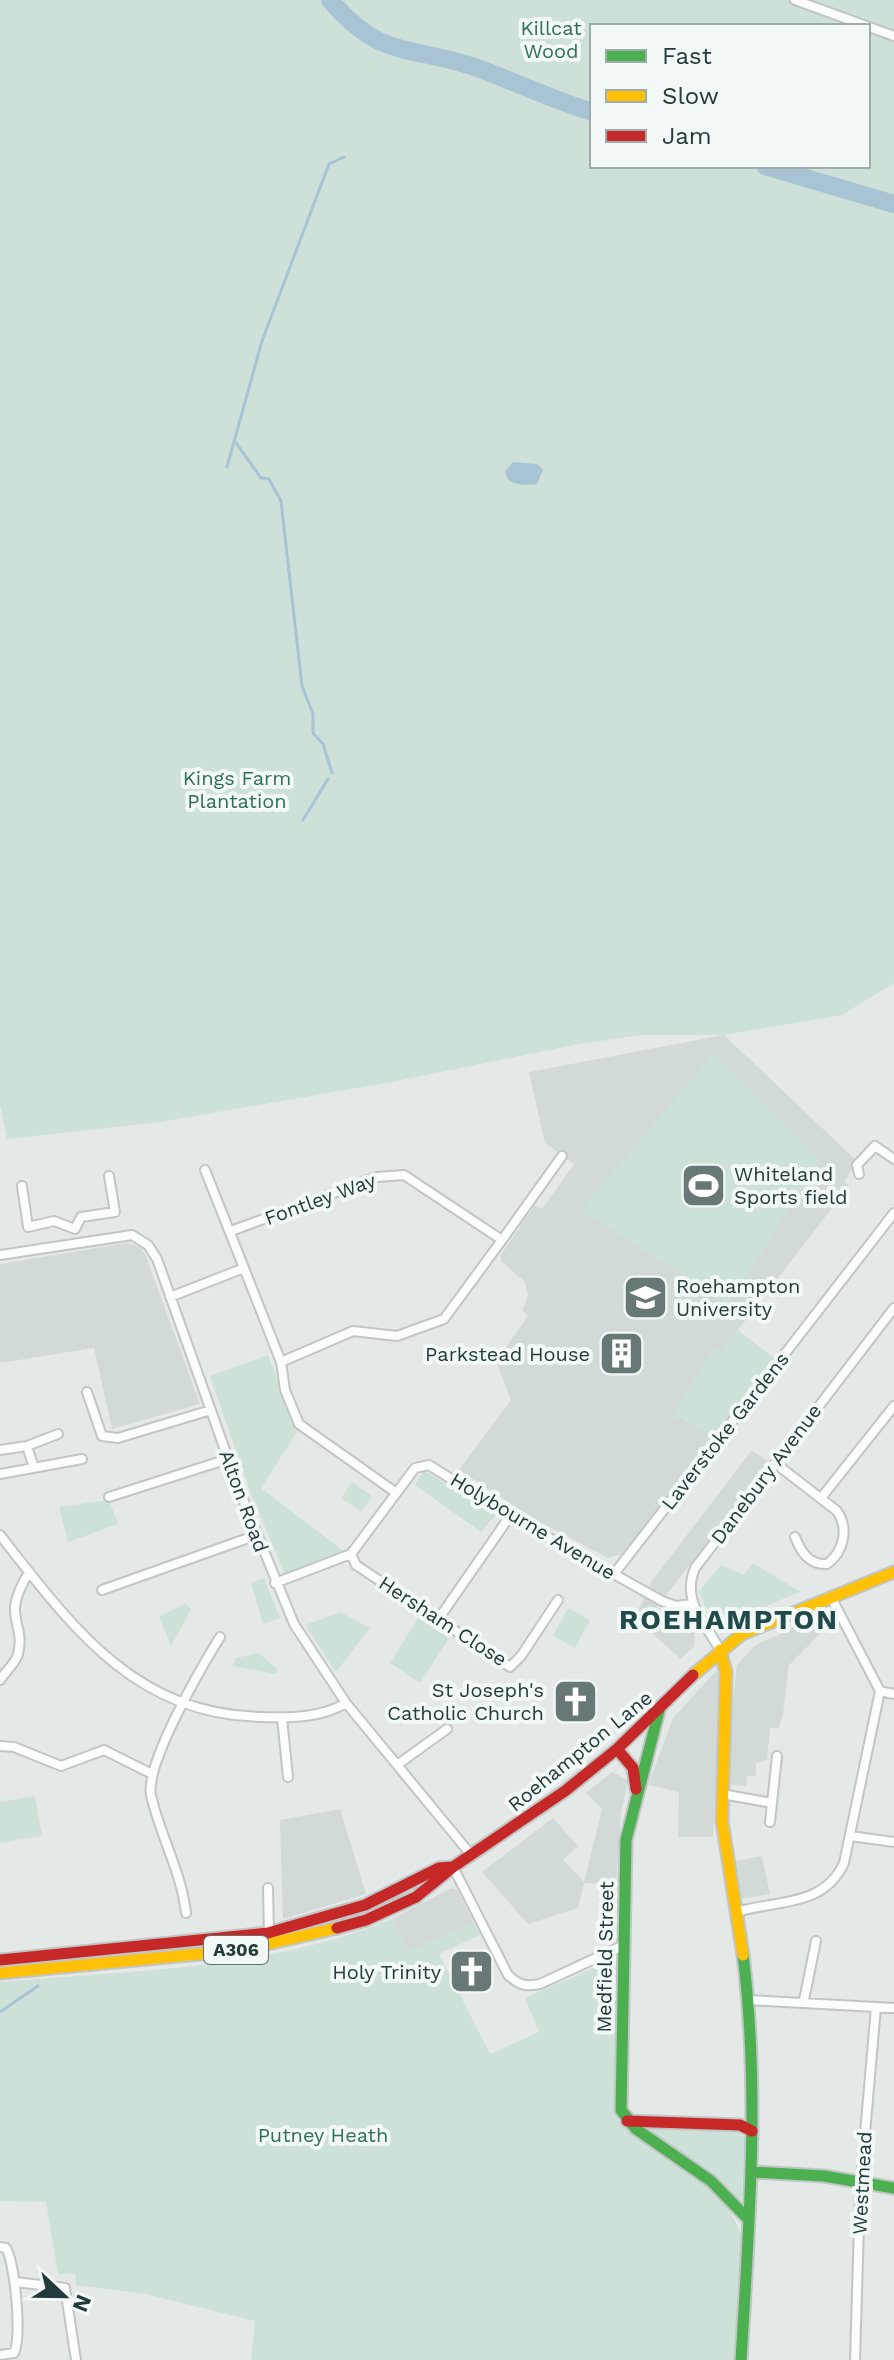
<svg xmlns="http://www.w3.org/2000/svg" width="894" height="2360" viewBox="0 0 894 2360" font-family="'Work Sans',sans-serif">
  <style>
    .built { fill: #d2dad8 }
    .green { fill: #cee1d9; fill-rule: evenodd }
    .water { fill: #a8c4d4 }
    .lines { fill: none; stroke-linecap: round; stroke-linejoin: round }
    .stream { stroke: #a8c4d4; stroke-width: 3 }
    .river { stroke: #a8c4d4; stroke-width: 18 }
    .street-casing { stroke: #c1c6c5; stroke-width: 12 }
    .fast-casing { stroke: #c0c6c5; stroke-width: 15 }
    .slow-casing { stroke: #c0c6c5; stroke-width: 15 }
    .jam-casing { stroke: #c0c6c5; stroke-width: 15 }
    .street { stroke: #fbfcfc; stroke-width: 8 }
    .fast { stroke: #4caf50; stroke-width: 11 }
    .slow { stroke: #ffc107; stroke-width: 11 }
    .jam { stroke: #c62828; stroke-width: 11 }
    .labels { text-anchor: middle; stroke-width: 8; stroke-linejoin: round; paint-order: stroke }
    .shield { fill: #f2f8f6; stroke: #617472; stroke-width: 2 }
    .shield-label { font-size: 18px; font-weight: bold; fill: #233b3a }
    .park-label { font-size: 20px; fill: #306f57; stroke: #f2f8f6 }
    .poi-label { font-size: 20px; fill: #233b3a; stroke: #f2f8f6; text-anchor: end }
    .street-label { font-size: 20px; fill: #233b3a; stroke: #f2f8f6 }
    .district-label { font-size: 28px; font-weight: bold; letter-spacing: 2px; fill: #214b4b; stroke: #f2f8f6 }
  </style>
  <rect width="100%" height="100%" fill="#e4e9e8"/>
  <path class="built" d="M724,1035L858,1162L844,1181L849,1186L738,1330L720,1351L717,1348L684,1418L714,1437L622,1554L608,1558L536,1520L459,1470L511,1400L496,1361L528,1316L522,1310L528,1296L525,1282L502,1262L500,1256L535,1205L542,1209L574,1164L545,1143L529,1072Z
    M126,1243L140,1247L145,1254L200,1404L112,1429L94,1348L0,1363V1264Z
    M752,1450L769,1462L657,1607L695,1631L694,1646L681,1659L635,1618L651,1582Z
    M810,1620L820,1634L789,1665L783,1714L779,1728H770L767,1760L756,1763V1776H747L746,1786L731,1785V1716L737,1665L754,1646Z
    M716,1671L721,1673L713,1837H678L679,1792L648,1785L673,1718Z
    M612,1772L628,1780L621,1813L616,1885L584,1883L578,1908L528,1924L482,1872L553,1818L578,1846L563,1860L584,1882L602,1809L586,1793Z
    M340,1809L366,1894L283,1919L280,1820Z
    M762,1856L770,1894L742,1899L735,1861Z
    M451,1888L457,1890L474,1923L408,1952L392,1919Z"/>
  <path class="green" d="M0,0H894V983L842,1015L724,1035H641L579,1044L392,1082L160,1122L7,1139L0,1105ZM592,26H868V166H592Z
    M714,1053L820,1160L729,1304L581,1210Z
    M738,1330L774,1358L714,1437L685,1418H670L714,1349L721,1350Z
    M268,1355L297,1432L261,1488L344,1551L285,1575L250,1491L210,1376Z
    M424,1470L496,1515L481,1532L415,1485Z
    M352,1482L372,1496L361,1512L341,1498Z
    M109,1500L118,1524L68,1542L59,1507Z
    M753,1563L801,1592C784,1597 731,1624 720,1621L705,1606L699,1591L721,1565L744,1575Z
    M264,1578L280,1618L263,1624L251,1583Z
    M186,1603L191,1610L171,1646L159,1617Z
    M568,1608L590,1620L575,1648L553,1636Z
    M340,1612L370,1628L336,1672L305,1625Z
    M420,1615L451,1635L420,1683L390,1663Z
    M258,1653L278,1669L276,1674L232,1666L236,1658Z
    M35,1796L42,1836L0,1843V1802Z
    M392,1919L408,1951L474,1923L480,1935L439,1954L490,2054L539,2032L525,1998L612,1960L617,1963L614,2102L617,2120C663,2150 721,2179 741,2234L734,2360H251L255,2321L146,2294L76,2285L75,2273L58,2274L46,2202L0,2201V1982C131,1970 269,1970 392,1919Z
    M662,2126L735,2130L745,2138L741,2207L717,2176L651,2132V2128Z"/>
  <path class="water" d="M513,462L537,464L543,470L537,484C525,485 507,487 505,471Z"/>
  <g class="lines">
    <path class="stream" d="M234,440L261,478L269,479L281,501L302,686L313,714V733L323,744L332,773
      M227,467L262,341L329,164L344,157
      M303,820L328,779
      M0,2012L38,1986"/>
    <path class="river" d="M330,0C383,63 415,44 483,70C519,84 554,100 592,112
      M765,166L894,204"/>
    <defs>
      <path id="street" d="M795,0L894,36
        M205,1170L244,1268
        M859,1174L857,1165L875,1146L894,1159
        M22,1186L28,1227L54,1221L75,1229L81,1217L115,1212L109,1176
        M231,1231L377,1177L404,1175L502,1240L444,1319L397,1336L353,1331L281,1362
        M502,1240L562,1156
        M0,1255L132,1235L148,1245L157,1259L240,1492L294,1624L346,1703L472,1856
        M170,1297L244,1268L281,1362L285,1390L299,1424L395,1492
        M87,1392L102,1436L118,1438L211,1410
        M27,1446L34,1468
        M0,1450L27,1446L58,1434
        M775,1463L837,1511C849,1528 844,1552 827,1564C809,1565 801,1552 795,1537
        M0,1474L82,1459
        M109,1497L228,1459
        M821,1498L894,1406
        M0,1535C72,1627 135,1715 262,1717C290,1718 321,1718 346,1703
        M351,1554L356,1565L510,1667L521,1656L558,1600
        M614,1574L894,1213
        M275,1583L351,1554L415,1468L429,1465L510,1516L662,1601L676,1606L691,1604
        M102,1590L257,1535
        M437,1621L510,1516
        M720,1650C705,1622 681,1601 695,1568L894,1308
        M0,1680C5,1672 16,1663 18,1654C26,1620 0,1620 29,1572
        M880,1691L894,1694
        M282,1718L288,1777
        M0,1746L14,1747L61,1766L104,1750L152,1774
        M397,1765L447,1729
        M722,1794L772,1803
        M770,1822L777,1756
        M850,1836L894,1842
        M453,1867L508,1975C519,1985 525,1987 540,1984L622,1946
        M268,1888L269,1936
        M736,1912C777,1900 824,1907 844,1863L880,1691L831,1597
        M186,1913C181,1870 160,1836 151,1795C145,1764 202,1666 220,1637
        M748,2000L894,2008
        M804,2000L816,1941
        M0,2247L6,2248C15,2263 22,2338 14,2353L0,2355
        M16,2282L65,2288L76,2360
        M855,2360L860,2191L876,2007"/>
      <path id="fast" d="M659,1711L626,1840L621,2110L636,2129L711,2181L747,2218
        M752,2172L824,2176L894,2188
        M741,2360C749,2225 760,2090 743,1955"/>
      <path id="slow" d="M720,1650L726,1672L722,1821L743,1955
        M693,1675L742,1634L894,1572
        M0,1973L241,1950L337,1928"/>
      <path id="jam" d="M617,1749L633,1768L636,1789
        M337,1928L366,1920L416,1897L453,1867L565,1791L617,1749L693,1675
        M0,1960L268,1933L365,1905L439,1868L453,1867
        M627,2121L740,2125L752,2131"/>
    </defs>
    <use href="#street" class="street-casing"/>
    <use href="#fast" class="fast-casing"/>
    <use href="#slow" class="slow-casing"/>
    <use href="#jam" class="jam-casing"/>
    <use href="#street" class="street"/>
    <use href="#fast" class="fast"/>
    <use href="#slow" class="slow"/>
    <use href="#jam" class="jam"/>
  </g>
  <defs>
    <symbol id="stadium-square" viewBox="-11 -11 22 22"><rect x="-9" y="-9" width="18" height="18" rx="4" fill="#677877" stroke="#f2f8f6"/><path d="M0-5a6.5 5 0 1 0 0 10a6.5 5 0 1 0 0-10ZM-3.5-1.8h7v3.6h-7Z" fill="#fff"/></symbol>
    <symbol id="university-square" viewBox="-11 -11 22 22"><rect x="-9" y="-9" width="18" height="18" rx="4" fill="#677877" stroke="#f2f8f6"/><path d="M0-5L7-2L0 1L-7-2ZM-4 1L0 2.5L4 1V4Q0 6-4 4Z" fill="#fff"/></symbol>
    <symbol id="building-square" viewBox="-11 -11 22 22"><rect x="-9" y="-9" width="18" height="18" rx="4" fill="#677877" stroke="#f2f8f6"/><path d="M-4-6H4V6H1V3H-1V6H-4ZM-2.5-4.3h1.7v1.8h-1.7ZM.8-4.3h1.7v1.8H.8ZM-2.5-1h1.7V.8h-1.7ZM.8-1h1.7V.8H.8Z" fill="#fff"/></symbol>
    <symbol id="church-square" viewBox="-11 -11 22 22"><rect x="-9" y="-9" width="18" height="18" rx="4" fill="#677877" stroke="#f2f8f6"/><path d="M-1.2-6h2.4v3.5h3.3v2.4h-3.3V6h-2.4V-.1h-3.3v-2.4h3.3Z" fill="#fff"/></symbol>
  </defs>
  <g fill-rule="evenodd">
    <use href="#stadium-square" x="678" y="1160" width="51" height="51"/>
    <use href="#university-square" x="620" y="1272" width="51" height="51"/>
    <use href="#building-square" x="596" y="1328" width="51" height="51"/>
    <use href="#church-square" x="550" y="1676" width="51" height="51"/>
    <use href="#church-square" x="446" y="1946" width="51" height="51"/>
  </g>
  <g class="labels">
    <rect class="shield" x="204" y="1936" width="64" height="28" rx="6"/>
    <g class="shield-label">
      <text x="236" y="1956">A306</text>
    </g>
    <g class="park-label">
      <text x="551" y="35">Killcat<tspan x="551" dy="23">Wood</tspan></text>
      <text x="237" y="785">Kings Farm<tspan x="237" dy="23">Plantation</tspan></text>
      <text x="323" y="2142">Putney Heath</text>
    </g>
    <g class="poi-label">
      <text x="734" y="1181" text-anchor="start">Whiteland<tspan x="734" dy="23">Sports field</tspan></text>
      <text x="676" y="1293" text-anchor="start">Roehampton<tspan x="676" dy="23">University</tspan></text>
      <text x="590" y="1361">Parkstead House</text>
      <text x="544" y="1697">St Joseph's<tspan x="544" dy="23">Catholic Church</tspan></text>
      <text x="441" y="1979">Holy Trinity</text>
    </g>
    <g class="street-label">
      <text transform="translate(320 1199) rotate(-20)" y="7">Fontley Way</text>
      <text transform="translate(725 1431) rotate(-52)" y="7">Laverstoke Gardens</text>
      <text transform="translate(766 1474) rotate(-53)" y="7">Danebury Avenue</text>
      <text transform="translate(244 1501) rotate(70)" y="7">Alton Road</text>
      <text transform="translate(533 1526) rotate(31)" y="7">Holybourne Avenue</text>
      <text transform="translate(443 1621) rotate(33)" y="7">Hersham Close</text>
      <text transform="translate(580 1751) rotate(-39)" y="7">Roehampton Lane</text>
      <text transform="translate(605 1957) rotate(-89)" y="7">Medfield Street</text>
      <text transform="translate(862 2183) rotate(-87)" y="7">Westmead</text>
    </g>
    <g class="district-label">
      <text x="729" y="1629">ROEHAMPTON</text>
    </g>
  </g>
  <rect x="590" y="24" width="280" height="144" fill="#f2f8f6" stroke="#9facab" stroke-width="2"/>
  <rect x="606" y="50" width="40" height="12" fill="#4caf50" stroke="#9facab" stroke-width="2"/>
  <text x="662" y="64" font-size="24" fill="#233b3a">Fast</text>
  <rect x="606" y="90" width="40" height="12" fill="#ffc107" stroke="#9facab" stroke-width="2"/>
  <text x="662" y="104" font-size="24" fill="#233b3a">Slow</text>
  <rect x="606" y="130" width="40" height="12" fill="#c62828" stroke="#9facab" stroke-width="2"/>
  <text x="662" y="144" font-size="24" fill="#233b3a">Jam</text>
  <g transform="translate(64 2296) rotate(112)" stroke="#f2f8f6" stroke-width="6" paint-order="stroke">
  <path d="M0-6L14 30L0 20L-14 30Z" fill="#233b3a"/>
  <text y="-12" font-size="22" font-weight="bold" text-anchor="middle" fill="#233b3a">N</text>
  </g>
</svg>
